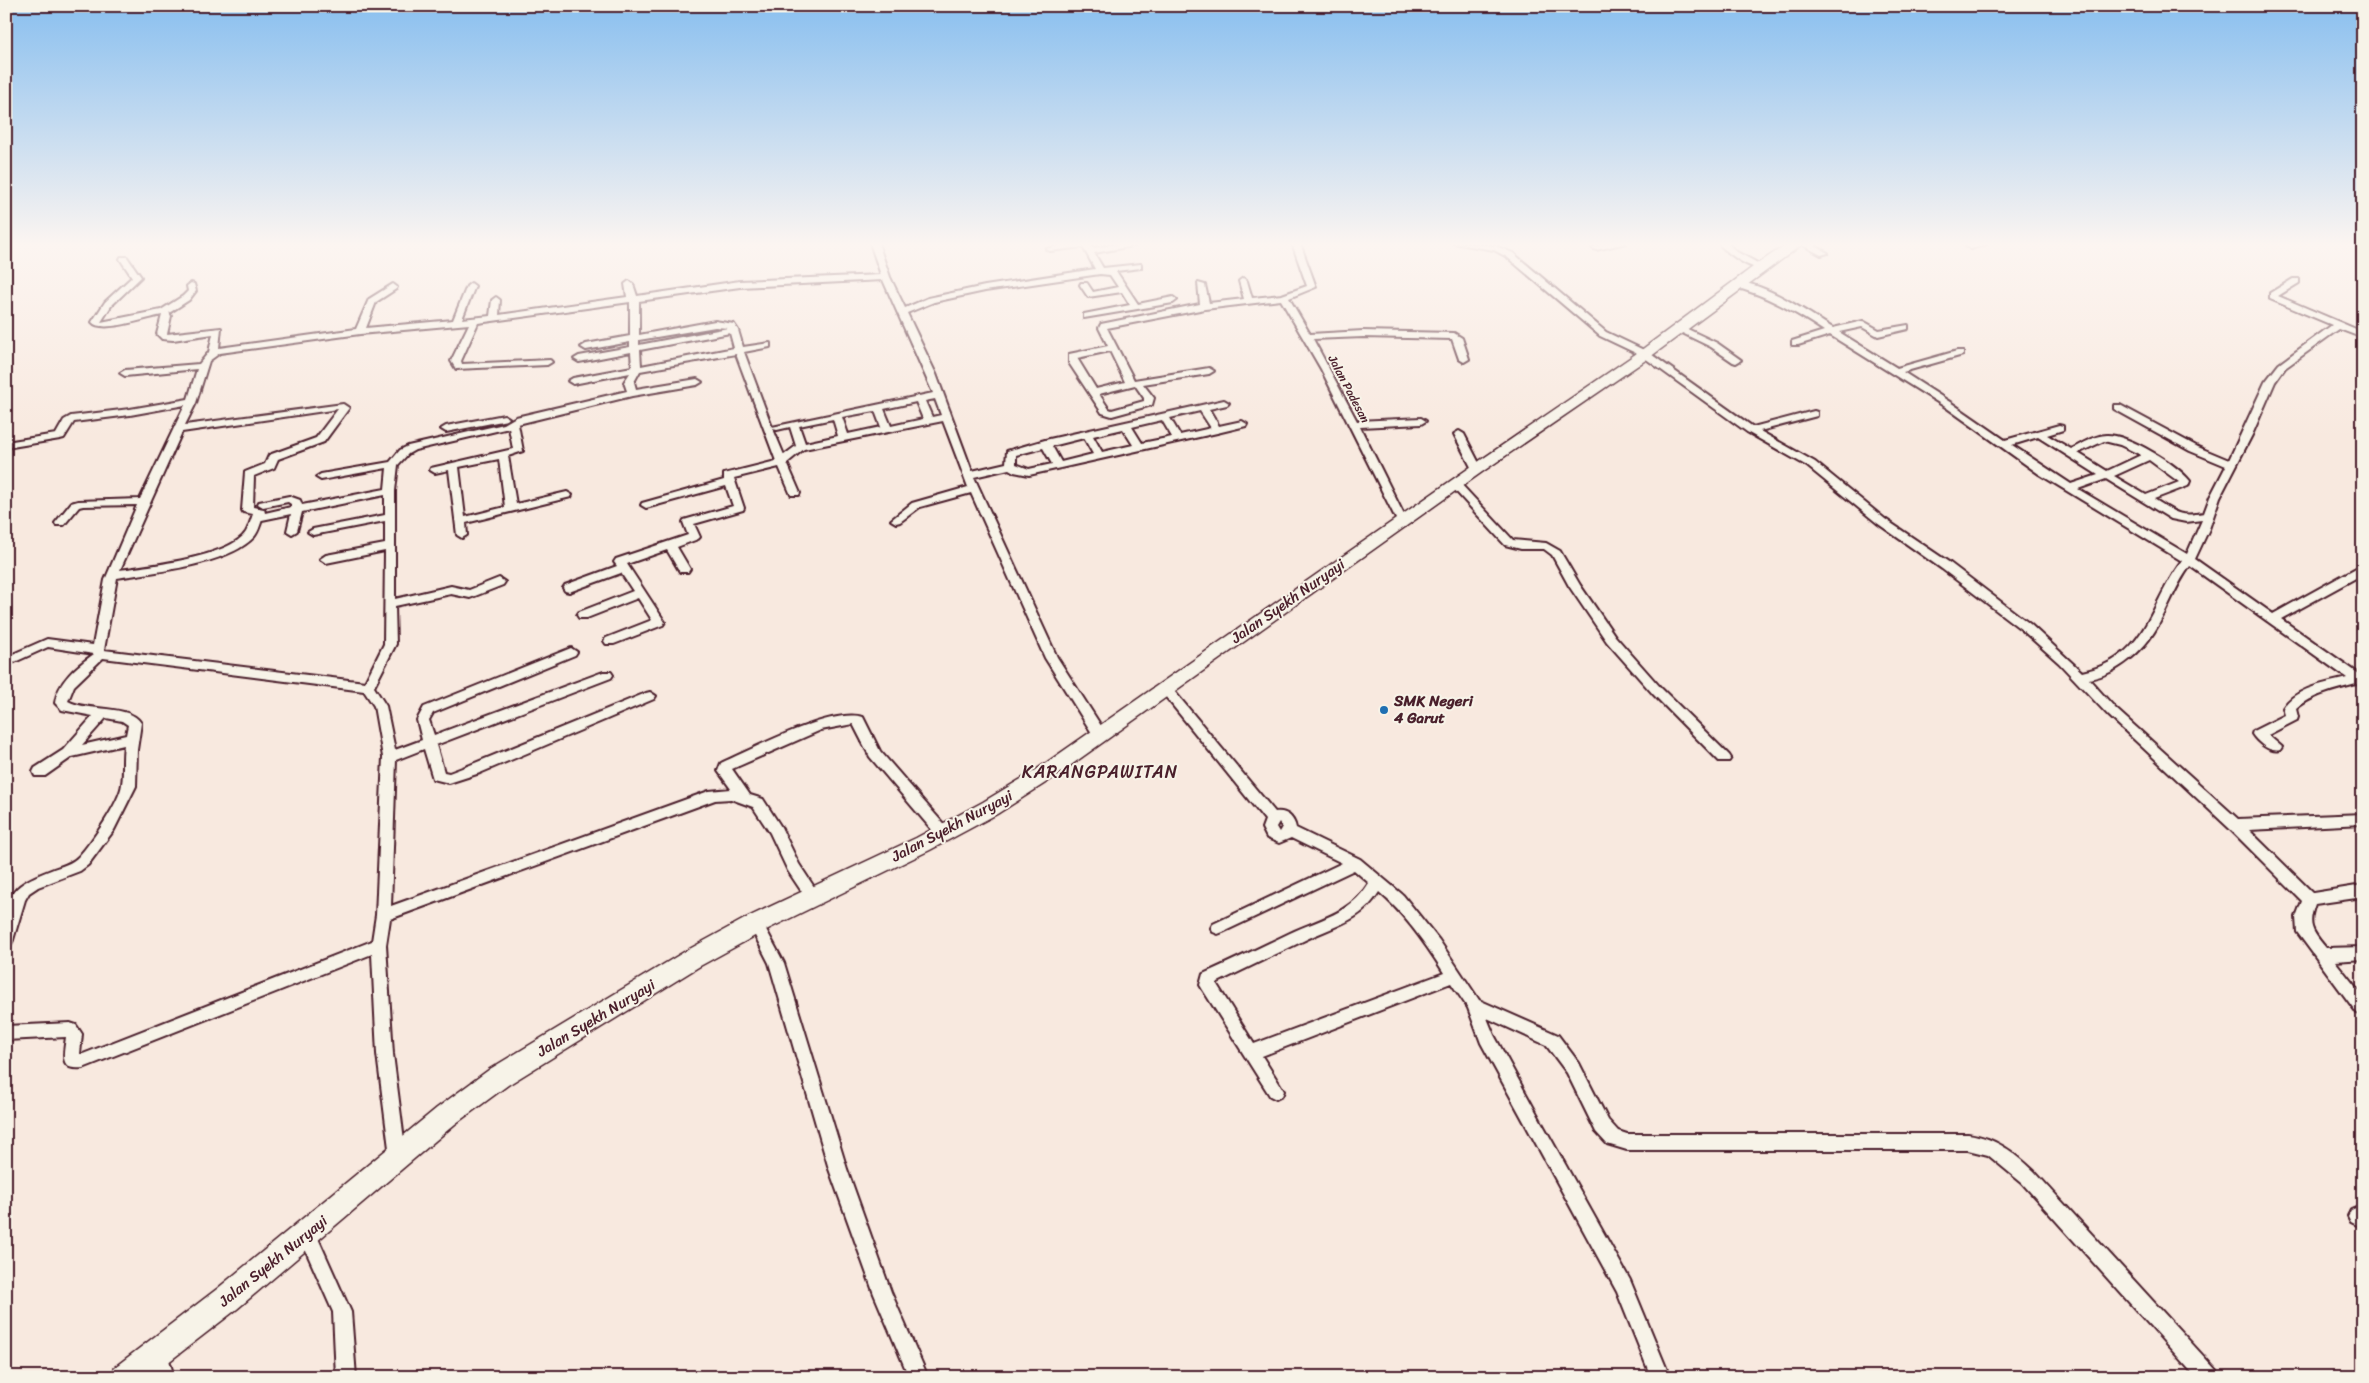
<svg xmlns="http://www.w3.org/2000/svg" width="2369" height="1383" viewBox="0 0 2369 1383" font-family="Sriracha,sans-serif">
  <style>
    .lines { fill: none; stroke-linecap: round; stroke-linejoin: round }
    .street-casing { stroke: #4a1f2b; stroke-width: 4 }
    .secondary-casing { stroke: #4a1f2b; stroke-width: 3 }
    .street { fill: #f7f3e8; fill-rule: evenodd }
    .secondary { fill: #f7f3e8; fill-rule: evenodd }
    .poi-dot { fill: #1f6fb2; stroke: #f7f3e8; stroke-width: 2 }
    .labels { text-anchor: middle; stroke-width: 4; stroke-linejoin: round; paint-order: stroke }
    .far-street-label { font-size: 12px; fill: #4a1f2b; stroke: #f7f3e8 }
    .street-label { font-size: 15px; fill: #4a1f2b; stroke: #f7f3e8 }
    .poi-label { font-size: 15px; font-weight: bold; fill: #4a1f2b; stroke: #f7f3e8; text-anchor: start }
    .quarter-label { font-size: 18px; letter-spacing: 1px; fill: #4a1f2b; stroke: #f7f3e8 }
  </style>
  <rect width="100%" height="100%" fill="#f8e9df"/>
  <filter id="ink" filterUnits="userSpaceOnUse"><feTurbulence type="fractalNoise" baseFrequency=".02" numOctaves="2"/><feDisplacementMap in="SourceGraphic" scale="10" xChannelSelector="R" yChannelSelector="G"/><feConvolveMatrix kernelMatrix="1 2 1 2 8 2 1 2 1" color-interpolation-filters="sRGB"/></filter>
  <g filter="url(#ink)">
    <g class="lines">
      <defs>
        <path id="street" d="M870,243H878L890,277L905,308L928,298L985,286L1095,269L1083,247L1050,251L1046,249L1072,243H1089L1092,248L1125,243H1149L1094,253L1103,268L1141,264V268L1116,271L1138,304L1173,297L1177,300L1173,303L1084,318V314L1130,305L1122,292L1088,297L1080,285L1081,283H1087L1093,292L1118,287L1110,275L1100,274L985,291L934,302L907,313L936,374L972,471L1006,463L1007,451L1045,440L1224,400L1229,403L1227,405L1209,409L1219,426L1242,421L1247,424L1246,426L1217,433L1029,475L1014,472L1009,469L974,477L1057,657L1105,732L1106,735L1105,738H1095L1045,658L971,493L920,507L900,522L896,523L891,520L912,503L968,487L943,421L804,449L787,463L800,493L799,495H791L779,467L734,478L744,508L743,510L694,524L700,537L698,539L677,547L690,569L688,572H680L667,550L627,564L665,622L663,625L614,644H606L604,641L606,638L652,620L638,598L587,618H579L577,615L579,612L633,591L621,573L569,592L565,591L563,588L565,585L617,566L614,562L616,559L688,535L683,522L684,520L733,506L726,486L646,508L641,505L642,503L724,480V474L776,461L736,354L640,371L634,382L636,389L697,379L702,382L697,385L632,396L518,424L523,451L508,456L516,504L567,492L572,495L571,497L466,523L467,535L462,538L457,535L449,470L435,473L430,470L431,468L513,449L509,428L415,450L408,454L398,465L395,491V599L451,586L469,590L499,578L505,582L503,585L470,598L451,594L395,606L396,644L374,687L386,706L395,750L422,740L417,720L424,707L571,648L577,652L575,655L433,713L429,720L434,735L603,672H611L613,675L611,678L436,745L444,772L449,773L470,765L646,693L650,692L656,696L654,699L480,773L449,783L433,779L424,749L396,760L391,906L709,791L731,789L718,771L721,763C753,749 831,707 863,717L880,751L948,829L950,833L948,837L943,838L938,837L870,757L853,724L821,730L732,769L750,795L763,799L781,827L799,864L818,893L820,897L818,901L813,903L808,901L788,871L770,833L753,807L731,799L715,800L390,919L386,945L393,1054L406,1156L404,1162L398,1164L392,1162L390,1156L377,1054L372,954L83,1068C58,1071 64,1054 66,1037L6,1040V1026L70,1023L76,1025L82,1034L80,1054H83L372,941L376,915L383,757L374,706L364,691L103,658L74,686L68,701C86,712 130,704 141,723L137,750L136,786L114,830L88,865L80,871L38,887L29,893L25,900L13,940L11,944L6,946C6,898 4,888 51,870C61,866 72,864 79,856C91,843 120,802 122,784C124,771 122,758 124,745L72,757L45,776H35L33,772L35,768L63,750L93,716L62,710L55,703C58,681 77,666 94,654L48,647L6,666V657L47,639L93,645L105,580L137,505L83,506L79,507L64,525H56L55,523L71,503L78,501L140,499L185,405L130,415L74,422L64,438L60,439L6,448V442L56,434L64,420L71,416L130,409L188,399L197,369L125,376L120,373L125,370L199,364L209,352L213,334L173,340L162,339L157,334L162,315C147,318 101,334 92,322L105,302L132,277L120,259L121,257H127L141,277L111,306L101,322L161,310L183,296L188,291L187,286L191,283L194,284L196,291L189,300L169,313L171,316L167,334L221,328L219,348L356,329L369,299L393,284L397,287L396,289L376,302L366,328L453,320L467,286L471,283L475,286L462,319L490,316L492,300L496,297L500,300L499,315L627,297L625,284L629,281L633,284L637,296L740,281L881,275ZM883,280L933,393L772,427L744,352L770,347V343L743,347L738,330L734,324L715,321L639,335V301L740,287ZM630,302V336L586,344L581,347L586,350L630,342V347L579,356L574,359L579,362L631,352L632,367L573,378L568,381L573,384L630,373L624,382L627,391L516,417L504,424L408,446L400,450L390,462L321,474L316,477L321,480L387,468L385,489L302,505L300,500L289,496L259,502L258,504L263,507L288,502L291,504V507L265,513L264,509L253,507L254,476L274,468L278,459L324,442L349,408L343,404L185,425L196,403L209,361L220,353L360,334L469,324L451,361L456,369L547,365L552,362L550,360L462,364L461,361L478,323ZM715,327L728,328L639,345V340ZM730,333L734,348L641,366L640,350ZM935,399L941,415L932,417L925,401ZM916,402L923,419L891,426L884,409ZM338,409L316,438L269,455L265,464L245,472L242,510L243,512L253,514C251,519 249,527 246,532C230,557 149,566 120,570L182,432ZM875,411L881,427L848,434L842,417ZM1200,411L1211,428L1180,435L1170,418ZM833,419L838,436L805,443L799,426ZM1162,420L1172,437L1142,443L1132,427ZM790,427L796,446L784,455L773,429L777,430ZM1123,429L1133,445L1102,452L1093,436ZM1084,438L1093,454L1061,462L1052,446ZM1043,448L1052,464L1029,469L1016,464V455ZM499,459L505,507L465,517L459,467ZM385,495V515L313,529L308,532L313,535L385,521V544L326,555L320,559L326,563L385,551L384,644L365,682L104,650L117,578C154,572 228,565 254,537C258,533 260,525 262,520L291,514L287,531L292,534L297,531L302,512ZM106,718L122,721L128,725L126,735L82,745Z
          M1292,243H1300L1316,287L1289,298L1310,334L1363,331L1454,333L1462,338L1469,359L1464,362L1459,359L1452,339L1363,337L1313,339L1357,421L1421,418L1426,421L1421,424L1360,427L1407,521L1406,523L1402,524L1397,521L1321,369L1281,300L1205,309L1107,328L1134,380L1209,368L1214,371L1209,374L1143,384L1154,398L1152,405L1112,416L1102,413L1069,363V354L1108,346L1099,328L1101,324L1200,304L1198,283L1205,285L1209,303L1244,299L1239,281L1243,278L1247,281L1252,298L1282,295L1307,286ZM1110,351L1125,382L1096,389L1077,358ZM1135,385L1144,398V401L1112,410L1109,409L1099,394Z
          M1453,243L1496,246L1513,253L1606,332L1648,352L1753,427L1814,411L1817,412V416L1760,431L1815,462L1885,519L1950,563L2030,624L2082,672C2148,658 2148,606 2182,561L2039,474L1947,408L1830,335L1798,345H1792V341L1824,331C1795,312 1768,296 1735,287V283C1761,279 1811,315 1833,328L1863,321L1879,330L1908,325V329L1878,336L1862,327L1839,332L1897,368L1957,351H1963V355L1903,372L1953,404L2005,440L2059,425L2063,426V430L2047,435L2071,449C2082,444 2094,435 2107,435C2129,435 2177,464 2190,481L2188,486L2154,499C2176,513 2178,517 2204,513L2210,497L2226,466L2190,451L2114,409V405H2120L2198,447L2229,460L2265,382L2279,364L2332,325L2270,299V293L2293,279H2299V283L2278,296L2363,332V338L2339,329L2285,368L2275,382L2252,435L2220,497L2209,529L2195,559L2273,614L2356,568H2363V574L2281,619L2362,676L2363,687L2356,684C2334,690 2313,694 2296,709L2298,717L2297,720L2268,735L2282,747L2280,750C2270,753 2257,742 2252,734L2253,731L2285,715L2283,708C2295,688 2326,683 2347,678L2190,566C2166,599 2164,632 2130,659C2116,670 2105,676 2089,679L2116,709L2238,819L2363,814V824L2249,830L2313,893L2363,885V897L2315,904C2307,926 2312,931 2326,948L2363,947V959L2335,961L2363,996V1015L2357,1013L2297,932L2296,917L2302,901L2230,829L2108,715L2059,663L2022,630L1942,569L1877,523L1807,466L1747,432L1642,356L1600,336L1507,257L1494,250ZM2038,437L2098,475L2071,484L2012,445ZM2104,441L2120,445L2141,455L2107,471L2078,453ZM2149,460L2179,482L2146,495L2114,476ZM2106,479L2171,519L2186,522L2202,520L2187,554L2078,489Z
          M1607,243H1626L1596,250L1592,248Z
          M1718,243H1727L1737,252L1765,267C1755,274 1726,252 1718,243Z
          M1799,243H1810L1828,253L1821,255Z
          M1961,243H1989L1971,249Z
          M1679,325L1717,343L1741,360L1736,363L1733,362L1711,347L1676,330L1675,328Z
          M504,415L509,418L507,420L446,432L441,429L446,426Z
          M1459,431L1464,434L1482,469L1481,471L1477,472L1472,469L1454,434Z
          M1455,481L1459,482L1513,540L1546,543L1560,551L1580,585L1615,636L1661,688L1729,755L1731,758L1729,761H1719L1653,694L1607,642L1569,586L1552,555L1544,549H1521L1505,545L1451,486L1450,484Z
          M1165,684L1169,685L1275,812C1286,810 1294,817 1296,828L1360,859L1403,895L1439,940L1479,1000L1558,1035L1579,1063L1608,1120L1618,1131L1627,1134H1968C1996,1138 2014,1152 2034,1171L2216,1370L2218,1377H2196L2022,1183L1988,1155L1968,1150H1627L1607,1144L1596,1132L1567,1073L1546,1045L1487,1018L1494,1035L1542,1123L1630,1280L1670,1377H1651L1617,1292L1481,1043L1468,1008L1451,983L1262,1056L1284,1091L1282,1096L1276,1099L1270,1096L1203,990L1200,985L1203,974C1232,961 1261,947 1290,933C1320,919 1350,914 1369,883L1354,870L1223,932L1218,934L1213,932L1211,928L1213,924L1342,863L1291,838L1279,843L1267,838L1262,828L1265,820L1161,691L1159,688L1161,685ZM1279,822L1282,827L1279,832L1276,827ZM1379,892C1405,914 1426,944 1444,973L1254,1044L1216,983C1245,969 1274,955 1303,941C1333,926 1361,922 1379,892Z
          M756,918L761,920L784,963L847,1169L891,1292L928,1377H909L874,1294L829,1169L769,963L749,924L751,920Z
          M2363,1205V1223L2357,1225L2351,1222L2348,1216L2351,1210Z
          M307,1224L313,1227L351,1312L356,1377H336L333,1312L298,1233L301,1227Z
          M158,1344L165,1346L174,1377H154L149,1353L151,1346Z"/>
        <path id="secondary" d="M1789,243H1804L1650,357L1482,472L1050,780L997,814L930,850L764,931L700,966L508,1085L455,1124L237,1309L149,1377H111L115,1367L217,1289L437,1108L490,1069L684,952L748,917L916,838L983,802L1036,770L1472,466L1640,351L1757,264Z"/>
      </defs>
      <use href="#street" class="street-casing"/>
      <use href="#secondary" class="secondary-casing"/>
      <use href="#street" class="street"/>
      <use href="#secondary" class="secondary"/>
    </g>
  </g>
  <linearGradient id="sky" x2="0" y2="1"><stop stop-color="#89bfef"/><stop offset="0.56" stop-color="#fcf5f1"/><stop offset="1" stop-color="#fcf5f1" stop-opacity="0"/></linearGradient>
  <rect width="2369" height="437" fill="url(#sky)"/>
  <circle class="poi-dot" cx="1384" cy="710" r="5"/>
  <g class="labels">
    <g class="far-street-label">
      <text transform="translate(1349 389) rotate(62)" y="4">Jalan Padesan</text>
    </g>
    <g class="street-label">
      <text transform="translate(1288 601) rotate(-35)" y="5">Jalan Syekh Nuryayi</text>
      <text transform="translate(952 826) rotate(-28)" y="5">Jalan Syekh Nuryayi</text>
      <text transform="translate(596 1018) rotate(-31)" y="5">Jalan Syekh Nuryayi</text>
      <text transform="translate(273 1261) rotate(-39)" y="5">Jalan Syekh Nuryayi</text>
    </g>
    <g class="poi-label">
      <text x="1394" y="706">SMK Negeri<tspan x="1394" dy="17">4 Garut</tspan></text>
    </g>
    <g class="quarter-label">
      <text x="1100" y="778">KARANGPAWITAN</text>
    </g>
  </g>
  <rect width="2369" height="1383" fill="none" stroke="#f7f3e8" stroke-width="25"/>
  <rect x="12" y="12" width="2344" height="1358" fill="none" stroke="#4a1f2b" stroke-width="2" filter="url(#ink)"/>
</svg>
